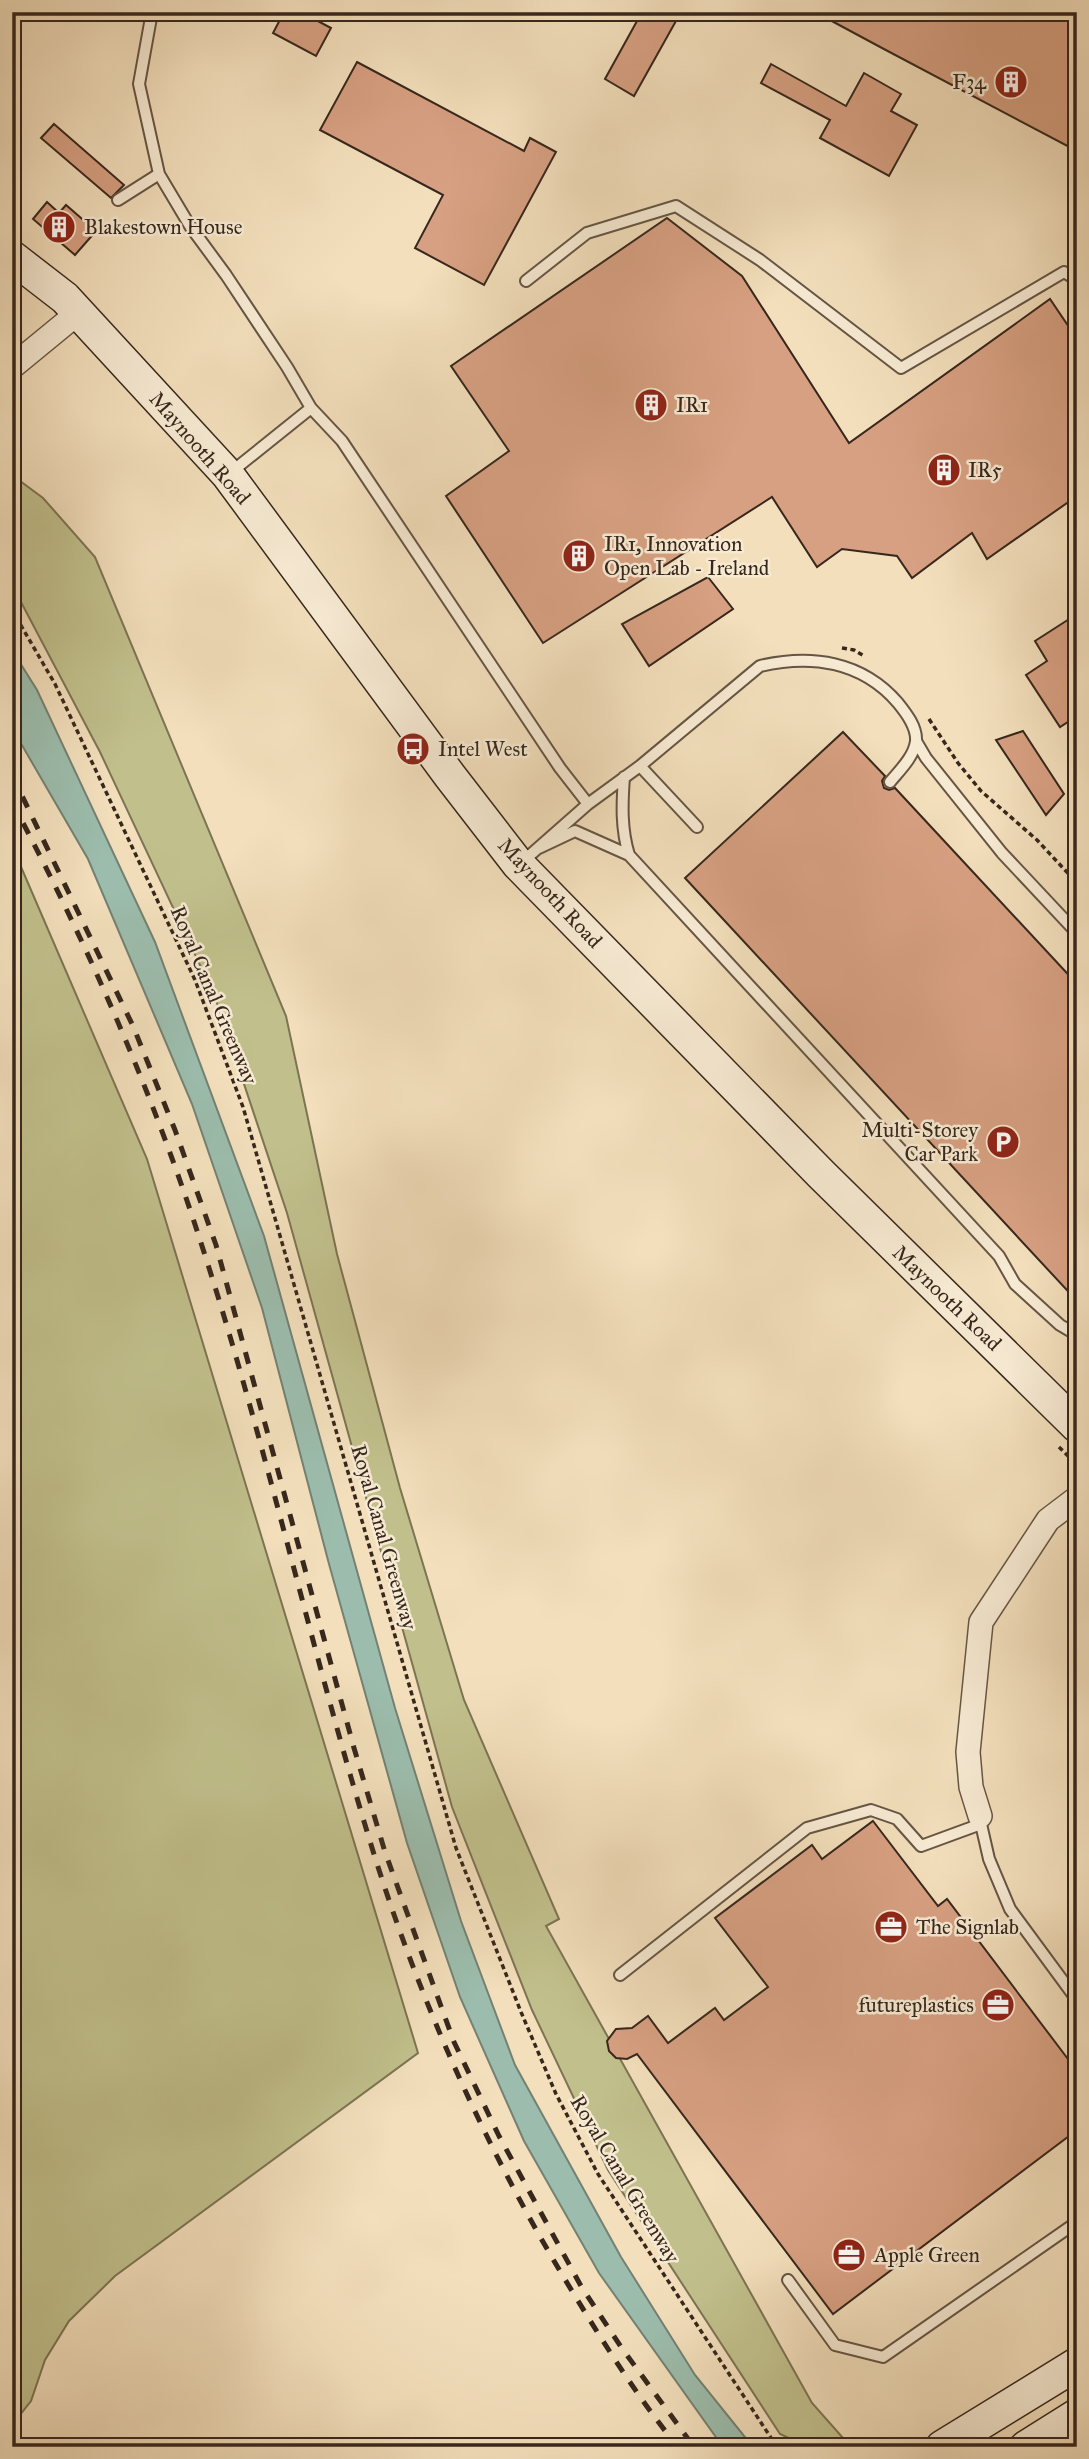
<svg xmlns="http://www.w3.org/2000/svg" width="1089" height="2459" viewBox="0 0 1089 2459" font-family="'IM FELL Great Primer',serif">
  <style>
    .green { fill: #c1c08c; stroke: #7c7454; stroke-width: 2 }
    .water { fill: #9cbdad; stroke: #748173; stroke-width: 2 }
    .building { fill: #d7a082; stroke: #37271c; stroke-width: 2 }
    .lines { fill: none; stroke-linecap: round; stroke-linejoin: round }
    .lane-casing { stroke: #654; stroke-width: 14 }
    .street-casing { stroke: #654; stroke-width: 26 }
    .secondary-casing { stroke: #37271c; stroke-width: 35 }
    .path { stroke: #37271c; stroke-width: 3.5; stroke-dasharray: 5 3.5; stroke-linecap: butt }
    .lane { stroke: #f7ead3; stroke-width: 10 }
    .street { stroke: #f7ead3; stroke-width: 23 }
    .secondary { stroke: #f7ead3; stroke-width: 32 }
    .rail { stroke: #37271c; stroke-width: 5; stroke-dasharray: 12 12; stroke-linecap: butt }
    .labels { text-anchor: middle; stroke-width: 5; stroke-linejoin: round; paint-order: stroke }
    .poi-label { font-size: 21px; fill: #37271c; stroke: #f7ead3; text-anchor: start }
    .street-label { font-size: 21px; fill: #37271c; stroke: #f7ead3 }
  </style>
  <rect width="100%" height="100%" fill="#f3dfbc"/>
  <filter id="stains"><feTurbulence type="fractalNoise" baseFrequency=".00286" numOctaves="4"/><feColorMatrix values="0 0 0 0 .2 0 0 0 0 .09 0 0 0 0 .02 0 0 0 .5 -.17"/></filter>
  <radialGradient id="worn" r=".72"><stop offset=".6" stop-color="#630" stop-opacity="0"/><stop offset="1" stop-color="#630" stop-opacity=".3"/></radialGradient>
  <path class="green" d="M12,475L43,498L95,557L286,1016L337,1254L400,1488L464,1700L559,1919L546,1926L812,2403L851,2447H808L780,2434L608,2170L532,2010L452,1807L287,1213L215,997L100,752L12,585Z
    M12,846L147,1159L418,2053L115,2276L69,2321L45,2360L31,2401L12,2425Z"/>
  <path class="water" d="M12,650L37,690L155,942L264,1236L395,1708L461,1921L515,2065L621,2257L695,2375L753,2447H723L599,2273L524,2141L460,1997L407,1843L329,1564L262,1308L192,1104L88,859L12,728Z"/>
  <path class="building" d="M284,12H301L331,28L316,56L273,33Z
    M642,12H681L634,96L605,79Z
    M815,12H1077V151L882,48Z
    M357,62L524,151L530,138L556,152L484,285L415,248L443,195L320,130Z
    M771,64L846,106L864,73L901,94L891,111L917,125L889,176L820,138L830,120L761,83Z
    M54,124L124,185L111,198L41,138Z
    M47,202L59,213L66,205L96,231L75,255L33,219Z
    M667,218L742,276L849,443L1050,299L1077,339V496L987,559L972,533L912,578L897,556L842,549L817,567L772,497L543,643L446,496L509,451L451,366Z
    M708,577L733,609L649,666L622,624Z
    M1077,614V716L1060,727L1026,675L1047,661L1035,641Z
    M1023,731L1064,794L1046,815L996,740Z
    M843,732L885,776L882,781L884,788L889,790L895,788L1077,984V1301L685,878Z
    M873,1821L938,1906L947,1899L1077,2071V2130L833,2314L637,2054L627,2059L616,2058L609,2051L607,2041L616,2029L632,2028L648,2016L668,2043L715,2008L724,2020L768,1987L715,1918L812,1845L822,1859Z"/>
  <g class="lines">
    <defs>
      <path id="lane" d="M152,12L139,84L159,174L190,226L226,275L287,367L311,408L230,473
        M118,200L159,174
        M526,281L587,233L676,206L760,260L901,368L1064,272L1077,280
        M311,408L342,441L560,768L588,804L640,766L760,666C811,654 862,661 898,703C906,713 917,727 916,741C914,757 899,771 890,782
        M916,741L926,758L1002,853L1077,933
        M640,766L697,827
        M624,777C622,804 621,829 629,855L999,1256L1015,1284L1060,1325L1077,1335
        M539,848L575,831L629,855
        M529,856L588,804
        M981,1824L989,1859L1010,1909L1077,2000
        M620,1975L807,1828L871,1810L897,1819L921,1846L981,1824L980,1817
        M788,2280L835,2345L883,2357L1077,2222"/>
      <path id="street" d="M12,367L79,312
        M980,1816L971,1787L968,1752L981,1622L1048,1520L1077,1498"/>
      <path id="secondary" d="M12,257L65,298L228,475L450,776L518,864L821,1174L1077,1426
        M942,2447L1077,2364
        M1026,2447L1077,2415"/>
    </defs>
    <use href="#lane" class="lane-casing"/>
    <use href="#street" class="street-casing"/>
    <use href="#secondary" class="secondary-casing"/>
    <path class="path" d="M12,610L55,684L195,980L243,1107L456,1848L521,2012L556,2094L598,2174L777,2447
      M842,648L854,650L864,656
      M929,719L958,763L981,791L1037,840L1077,883
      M1059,1447L1077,1465"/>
    <use href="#lane" class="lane"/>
    <use href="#street" class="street"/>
    <use href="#secondary" class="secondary"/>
    <path class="rail" d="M12,775L133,1026L175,1130L216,1245L354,1748L385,1852L454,2042L499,2136L581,2286L621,2347L694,2447
      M12,802C88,945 153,1093 202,1246C267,1446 311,1651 373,1851C421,2005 488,2153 572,2291C605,2345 638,2398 678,2447"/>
  </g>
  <defs>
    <symbol id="building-disc" viewBox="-11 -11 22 22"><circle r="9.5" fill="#8f2418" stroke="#f7ead3"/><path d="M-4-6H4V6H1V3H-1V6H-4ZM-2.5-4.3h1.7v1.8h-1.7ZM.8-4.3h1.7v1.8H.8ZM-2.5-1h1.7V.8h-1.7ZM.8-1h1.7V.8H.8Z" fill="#fff"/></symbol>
    <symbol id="bus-disc" viewBox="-11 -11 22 22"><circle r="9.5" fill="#8f2418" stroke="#f7ead3"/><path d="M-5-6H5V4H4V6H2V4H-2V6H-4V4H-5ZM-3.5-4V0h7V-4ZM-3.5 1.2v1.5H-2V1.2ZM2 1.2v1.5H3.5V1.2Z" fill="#fff"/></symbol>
    <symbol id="parking-disc" viewBox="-11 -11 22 22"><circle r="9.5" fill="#8f2418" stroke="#f7ead3"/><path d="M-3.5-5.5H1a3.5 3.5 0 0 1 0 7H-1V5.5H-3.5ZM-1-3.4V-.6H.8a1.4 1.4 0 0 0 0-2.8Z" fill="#fff"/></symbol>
    <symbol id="office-disc" viewBox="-11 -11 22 22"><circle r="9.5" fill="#8f2418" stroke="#f7ead3"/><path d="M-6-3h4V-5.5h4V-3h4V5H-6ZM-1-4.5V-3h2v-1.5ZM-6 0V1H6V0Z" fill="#fff"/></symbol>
  </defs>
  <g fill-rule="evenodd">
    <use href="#building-disc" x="992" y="63" width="38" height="38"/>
    <use href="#building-disc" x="40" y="208" width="38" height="38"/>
    <use href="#building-disc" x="632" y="386" width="38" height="38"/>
    <use href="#building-disc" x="925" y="451" width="38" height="38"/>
    <use href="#building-disc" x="560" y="537" width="38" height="38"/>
    <use href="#bus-disc" x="394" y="730" width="38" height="38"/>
    <use href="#parking-disc" x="984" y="1123" width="38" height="38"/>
    <use href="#office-disc" x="872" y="1908" width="38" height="38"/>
    <use href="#office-disc" x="979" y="1986" width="38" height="38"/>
    <use href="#office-disc" x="830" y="2236" width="38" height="38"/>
  </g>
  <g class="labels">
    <g class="poi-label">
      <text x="986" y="89" text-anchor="end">F34</text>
      <text x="84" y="234">Blakestown House</text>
      <text x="676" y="412">IR1</text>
      <text x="968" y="477">IR5</text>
      <text x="604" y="551">IR1, Innovation<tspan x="604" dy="24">Open Lab - Ireland</tspan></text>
      <text x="438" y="756">Intel West</text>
      <text x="978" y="1137" text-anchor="end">Multi-Storey<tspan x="978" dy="24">Car Park</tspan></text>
      <text x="916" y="1934">The Signlab</text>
      <text x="974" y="2012" text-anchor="end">futureplastics</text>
      <text x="874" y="2262">Apple Green</text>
    </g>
    <g class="street-label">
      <text transform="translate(200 448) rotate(49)" y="7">Maynooth Road</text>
      <text transform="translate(550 893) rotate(47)" y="7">Maynooth Road</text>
      <text transform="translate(214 995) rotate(67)" y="7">Royal Canal Greenway</text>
      <text transform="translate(947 1298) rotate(44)" y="7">Maynooth Road</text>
      <text transform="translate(384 1537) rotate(74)" y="7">Royal Canal Greenway</text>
      <text transform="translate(625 2179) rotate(59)" y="7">Royal Canal Greenway</text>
    </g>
  </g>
  <rect width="1089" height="2459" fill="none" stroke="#f3dfbc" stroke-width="42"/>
  <rect x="14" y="14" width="1061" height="2431" fill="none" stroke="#37271c" stroke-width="3.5"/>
  <rect x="21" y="21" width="1047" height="2417" fill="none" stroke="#37271c" stroke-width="2"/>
  <rect width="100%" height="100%" filter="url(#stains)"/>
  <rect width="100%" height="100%" fill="url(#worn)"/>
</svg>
